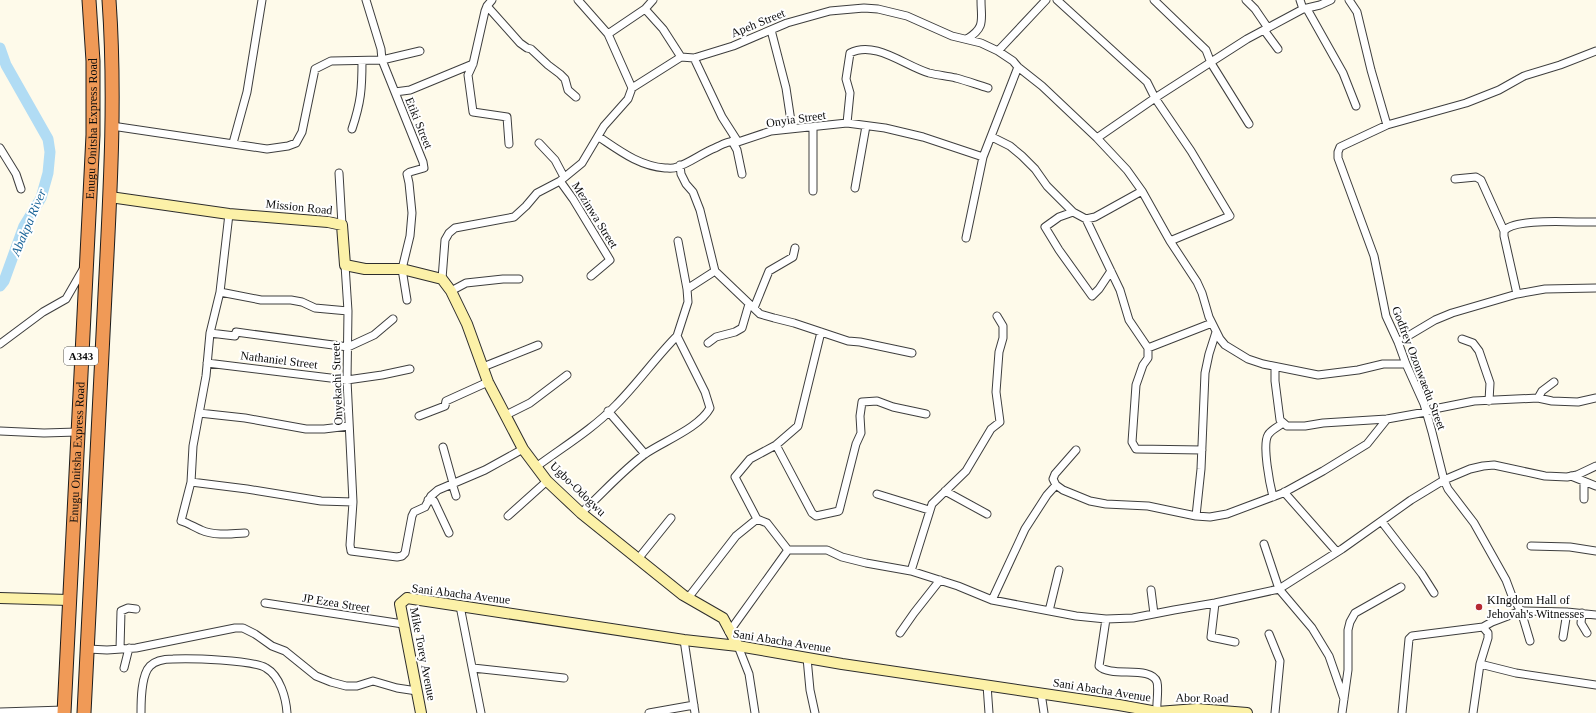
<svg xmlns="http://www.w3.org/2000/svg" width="1596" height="713" viewBox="0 0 1596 713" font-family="Georgia,serif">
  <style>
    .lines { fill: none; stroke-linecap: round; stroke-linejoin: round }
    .river { stroke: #b1dcf4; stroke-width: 11 }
    .street-casing { stroke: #3e3e3e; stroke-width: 9 }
    .secondary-casing { stroke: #2d2d2d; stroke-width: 12 }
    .highway-casing { stroke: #1c1c1c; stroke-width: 15 }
    .street { stroke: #fff; stroke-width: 7 }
    .secondary { stroke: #fcf1a8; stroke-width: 10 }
    .highway { stroke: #f09a57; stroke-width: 13 }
    .poi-dot { fill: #b62932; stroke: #fff; stroke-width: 1.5 }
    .labels { text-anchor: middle; stroke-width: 4; stroke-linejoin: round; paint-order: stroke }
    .shield { fill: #fff; stroke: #545454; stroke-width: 1 }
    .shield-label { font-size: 11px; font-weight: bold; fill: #0b0b0b }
    .street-label { font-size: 12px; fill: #0b0b0b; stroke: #fff }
    .poi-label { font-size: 12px; fill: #0b0b0b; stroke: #fff; text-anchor: start }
    .water-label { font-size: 13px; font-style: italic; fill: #1a6498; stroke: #fff }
  </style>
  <rect width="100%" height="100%" fill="#fefaea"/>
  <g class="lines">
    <path class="river" d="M0,48L6,65L48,139L50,152L48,173L41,198L24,226L4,281L0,286"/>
    <defs>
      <path id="street" d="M366,0L381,49L382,60L423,162L424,168L410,172L407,174L409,183L412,213L410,236L402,269L407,300
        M492,0L487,6L485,11L473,64L468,75L473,112L507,117L509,144
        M578,0L608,34L632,88
        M1057,0L1147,82L1155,98L1191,151L1230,216L1170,241
        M1154,0L1206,50L1211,63L1249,124
        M1246,0L1255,9L1268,28
        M1300,0L1303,9
        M1349,0L1357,12L1371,70L1387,125
        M487,6L520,43L527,48L531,49L548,65L560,74L565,79L568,90L576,97
        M645,9L663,29L681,57
        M1307,9L1343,73L1356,106
        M771,30L786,88L792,128
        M1264,30L1278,49
        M608,34L645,9L653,0
        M967,39C986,27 981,20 981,0
        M998,51L1046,0
        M694,58L722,117L738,142
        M632,88L681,57L694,58L733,46L787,23L830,11L864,8L878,9L907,16L952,36L981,43L998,51L1013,61L1018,67L1042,86L1097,138L1127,170L1142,191L1170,241L1197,282L1202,293L1209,317L1220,339L1225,345L1248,359L1263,364L1318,375L1358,370L1383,364H1406
        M395,92L410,90L473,64
        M847,123L850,93L846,79L850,53C875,40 905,66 929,73C937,75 947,76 956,78C967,81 978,85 988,88
        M112,126L267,149L288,146L296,143L302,132L315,69L331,61L382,60L420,51
        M813,127V191
        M352,129C361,102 362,89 362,61
        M599,137C620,151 639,166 665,168C668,168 673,169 677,167C690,163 702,153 715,148C723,144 730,140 738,142L771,131L847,123L885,128L923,137L983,157
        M992,137L1010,146L1022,156L1035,169L1047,186L1073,212L1086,219L1095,217L1142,191
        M1097,138L1155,98L1247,39L1303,9L1320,5L1331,0
        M732,141L737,150L742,174
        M233,143L247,92L262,0
        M539,143L555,160L564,177
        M0,148L16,174L21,189
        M680,165L681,174L686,184L693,192L700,210L715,271L760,314L774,318L794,323L848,341L860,342L912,353
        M339,173L342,225
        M1455,179L1476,177L1481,180L1504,231V236L1517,294
        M560,181L573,199L610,260L591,276
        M855,188L866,126
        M1073,212L1059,217L1045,227L1059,250L1092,296L1099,289L1111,271
        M229,214L220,292L210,333L206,376L193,446L191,482L181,521C188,523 194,527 201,530C214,536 231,534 245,533
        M1086,219L1120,290L1129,320L1148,348V358L1143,365L1136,385L1132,442L1136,449L1202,450
        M1504,231C1514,217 1578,223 1596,222
        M966,238L983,157L1018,67
        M678,241L687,289
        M345,265L348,311L347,380L353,502L350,545L351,551L397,557L402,556L405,553L412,516L414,512L425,507L431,496L438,490L485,470L523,449
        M442,279L445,240L449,233L455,228L514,217L526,206L537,193L560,181L582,163L604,126L628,99L632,88
        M451,291L466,283L503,279H519
        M220,292L261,300H291L302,302L315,308L348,311
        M754,308L769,271L793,257L795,248
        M1216,332L1209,354L1205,373L1201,469L1196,516L1210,517L1227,514L1283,493L1323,471L1367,444L1387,419
        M210,333L235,336L236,332L348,347L374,335L393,319
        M1462,339L1473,343L1479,351L1490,383L1489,401
        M1398,342L1435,320L1452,313L1517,294L1545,289L1596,288
        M708,343L716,337L735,332L742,328L749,304
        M0,344L43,312L66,299L85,266
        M1148,348L1212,323
        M207,363L347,380L382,375L410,369
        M483,367L538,345
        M1275,367V381L1280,420L1287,426H1305L1323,423L1387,419L1426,412L1439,408L1474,401L1538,398L1552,401L1578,402L1596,398
        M1538,398L1542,391L1554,382
        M608,411L645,454
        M199,413L245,418L306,429H324L349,426
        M506,415L530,403L567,375
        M419,416L445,406L446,401L488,382
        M0,431L44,433L77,432
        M776,445L812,513L816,516L839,511L856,444L861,433L860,416L862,402L877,401L893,407L926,414
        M443,447L453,483
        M1076,450L1055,474L1053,479L1056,485L1063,490L1090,501L1106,504L1148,506L1196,516
        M536,467C563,447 593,429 616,405C638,383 656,357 677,336
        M1571,476L1596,486
        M191,482L247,489L321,501L353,502
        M1584,482V499
        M452,483L456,496
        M945,491L987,514
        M1284,492L1337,552
        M877,494L929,510
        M1273,497C1270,485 1262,445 1268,435C1271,430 1278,427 1283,423
        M428,500L434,501L449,533
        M581,513C601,495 623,470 645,454C664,441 699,428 710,408L705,392L677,336L688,302L687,289L715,271
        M508,516L547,481
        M1382,522L1422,574L1434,593
        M1264,544L1279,589L1312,628L1329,656L1344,699
        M1531,546L1570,547L1596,551
        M788,550L767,523L757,519L735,477L750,459L776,445L798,426L821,332
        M638,559L671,518
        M911,571L932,504L966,471L991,429L1000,422L996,392L999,352L1003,338V326L997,316
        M1151,590L1154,614
        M688,598L736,536L757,519
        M992,600L1025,529L1047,495L1056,485
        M265,603L403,624
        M1215,603L1211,637L1235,642
        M460,606L481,713
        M1049,611L1059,570
        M1582,613L1581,623L1587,633
        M1106,619L1099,666C1111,678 1151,665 1157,682C1159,690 1156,704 1157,713
        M1483,627L1488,633V638L1480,664L1516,673L1596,685
        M729,632L788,550H827L842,557L866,563L911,571L958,586L992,600L1076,616L1106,619L1133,618L1174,610L1215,603L1279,589L1342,549L1411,500L1444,480L1470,469L1483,466L1494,465L1545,476L1567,477L1577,475L1596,466
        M900,633L914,613L940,580
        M1269,634L1280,661L1275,713
        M1563,637L1567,612
        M684,640L695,713
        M1530,641L1521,611L1512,596L1506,580L1474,523L1448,489L1444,480L1432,432L1424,404L1406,364L1398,342L1386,316L1374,256L1338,158V152L1340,147L1387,125L1466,103L1499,90L1524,76L1560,65L1596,51
        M738,646L749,674L755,713
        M88,649L107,650L136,648L235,628H243L255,634L272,646L285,651L316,676L331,682L346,686H357L373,681L397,688L417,691
        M120,649L121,611L128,608L136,609
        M807,658L810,690L815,713
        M124,668L129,648
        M473,668L564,678
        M987,685L989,713
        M1041,693L1044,713
        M0,712L64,710
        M141,713C141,701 141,675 150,666C156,660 165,659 173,659C190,658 253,660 266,668C280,676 286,698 287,713
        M649,713L694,705
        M1342,713L1348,670V630L1350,622L1355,613L1401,587
        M1402,713L1409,639L1412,636L1483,627L1492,622L1521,611L1567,612L1596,615
        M1473,713L1480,664"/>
      <path id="secondary" d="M110,197L229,214L328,222L342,225L345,265L365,269H402L442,279L451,291L467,324L488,382L523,449L547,481L581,513L683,595L723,618L738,646
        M0,598L69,600
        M421,713L400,604L407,598L684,640L738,646L842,664L1119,705L1157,712L1197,709L1247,713"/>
      <g id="highway">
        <path id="s1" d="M64,713L93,135V61L89,0"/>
        <path d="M84,713C90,573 99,434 105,294C110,196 116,98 109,0"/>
      </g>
    </defs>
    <use href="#street" class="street-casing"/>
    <use href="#secondary" class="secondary-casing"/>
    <use href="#highway" class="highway-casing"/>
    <use href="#street" class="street"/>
    <use href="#secondary" class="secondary"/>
    <use href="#highway" class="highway"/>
  </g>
  <circle class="poi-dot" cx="1479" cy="607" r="4"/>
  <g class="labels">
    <rect class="shield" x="64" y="347" width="34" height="18" rx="3"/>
    <g class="shield-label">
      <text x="81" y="360">A343</text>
    </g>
    <g class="street-label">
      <text transform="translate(758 23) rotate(-22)" y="4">Apeh Street</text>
      <text transform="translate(796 119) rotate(-8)" y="4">Onyia Street</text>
      <text transform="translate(419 123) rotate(68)" y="4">Etiki Street</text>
      <text dy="4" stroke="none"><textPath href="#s1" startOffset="585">Enugu Onitsha Express Road</textPath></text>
      <text transform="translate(299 207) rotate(6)" y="4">Mission Road</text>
      <text transform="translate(595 215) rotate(58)" y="4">Mezinwa Street</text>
      <text transform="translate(279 360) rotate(7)" y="4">Nathaniel Street</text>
      <text transform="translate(1419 368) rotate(69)" y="4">Godfrey Ozonwaedu Street</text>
      <text transform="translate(337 384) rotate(-92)" y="4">Onyekachi Street</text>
      <text dy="4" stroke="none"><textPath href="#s1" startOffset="261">Enugu Onitsha Express Road</textPath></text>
      <text transform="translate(578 489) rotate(44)" y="4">Ugbo-Odogwu</text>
      <text transform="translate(461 594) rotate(7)" y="4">Sani Abacha Avenue</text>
      <text transform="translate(336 603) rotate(9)" y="4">JP Ezea Street</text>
      <text transform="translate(782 641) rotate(9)" y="4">Sani Abacha Avenue</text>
      <text transform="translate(423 654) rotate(79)" y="4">Mike Torey Avenue</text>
      <text transform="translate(1102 690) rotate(9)" y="4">Sani Abacha Avenue</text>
      <text transform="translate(1202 698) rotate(1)" y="4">Abor Road</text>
    </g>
    <g class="poi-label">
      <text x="1487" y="604">KIngdom Hall of<tspan x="1487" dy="14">Jehovah's Witnesses</tspan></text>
    </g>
    <g class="water-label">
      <text transform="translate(28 222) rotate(-67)" y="5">Abakpa River</text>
    </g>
  </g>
</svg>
